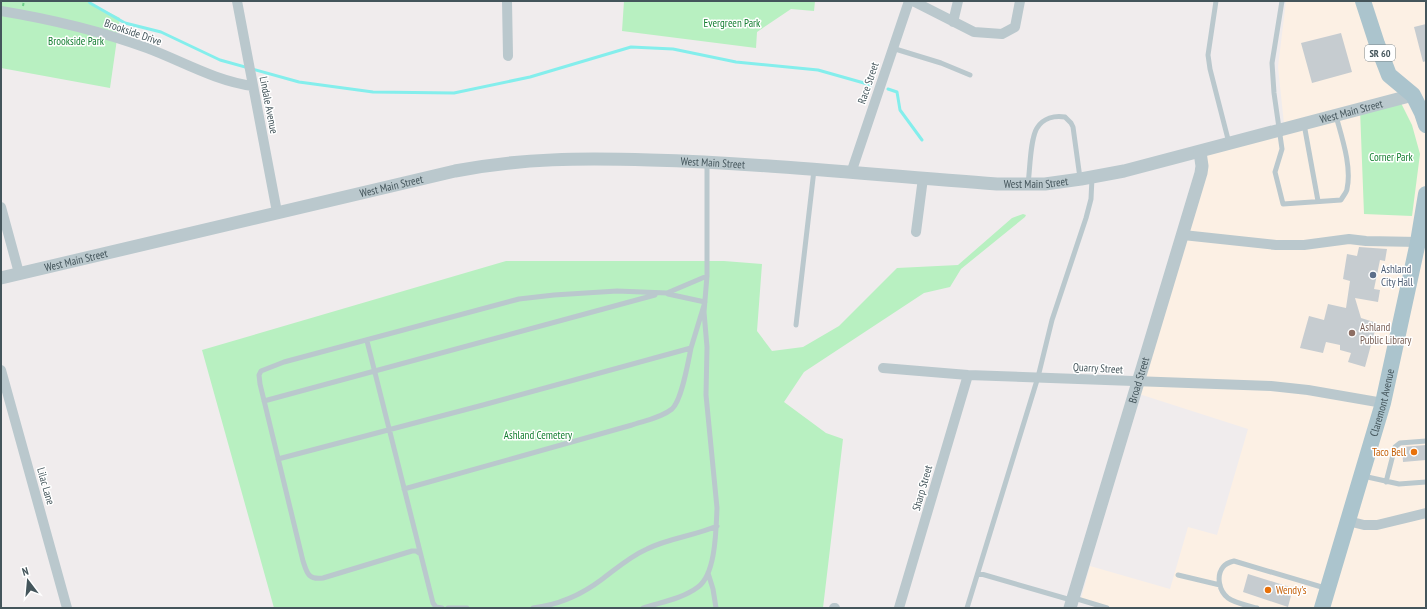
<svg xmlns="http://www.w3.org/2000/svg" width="1427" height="609" viewBox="0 0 1427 609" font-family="'PT Sans Narrow',sans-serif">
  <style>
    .commercial { fill: #fcf0e4 }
    .green { fill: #b8f0c1 }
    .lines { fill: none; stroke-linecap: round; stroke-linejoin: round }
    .stream { stroke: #84eeec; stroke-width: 3 }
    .building { fill: #c6ccd0 }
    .path { stroke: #6fcf8a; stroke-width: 2; stroke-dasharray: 3 2; stroke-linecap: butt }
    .service { stroke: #bac8cd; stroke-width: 5 }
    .minor { stroke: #bac8cd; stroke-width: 10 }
    .tertiary { stroke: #bac8cd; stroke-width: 13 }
    .primary { stroke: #abc4cd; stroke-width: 16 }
    .service-dot { fill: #5c6f8a; stroke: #fff; stroke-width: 1.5 }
    .education-dot { fill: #8d6e63; stroke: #fff; stroke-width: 1.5 }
    .food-dot { fill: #e8710a; stroke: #fff; stroke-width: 1.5 }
    .labels { text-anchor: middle; stroke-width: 3; stroke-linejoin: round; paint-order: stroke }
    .shield { fill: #fff; stroke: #7c888c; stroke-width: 1 }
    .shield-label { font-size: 10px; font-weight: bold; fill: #44555b }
    .park-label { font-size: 11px; fill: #137e30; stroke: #fff }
    .street-label { font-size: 11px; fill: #44555b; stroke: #fff }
    .service-label { font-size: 11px; fill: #4e5e75; stroke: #fff; text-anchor: start }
    .education-label { font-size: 11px; fill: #785e54; stroke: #fff; text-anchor: start }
    .food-label { font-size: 11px; fill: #c56008; stroke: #fff; text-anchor: end }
  </style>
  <rect width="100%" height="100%" fill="#f0eced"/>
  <path class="commercial" d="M1286,1H1426V608H1111L1081,599L1090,566L1170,589L1188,527L1217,535L1248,429L1136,393L1206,145L1284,124L1278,67Z"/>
  <path class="green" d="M1,1H86L120,18L110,88L1,68Z
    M624,1H815L814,11L791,9L757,32L756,48L622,31Z
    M1399,99L1412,125L1420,154L1412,216L1364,214L1360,109Z
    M1023,214L1026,215L1025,217L961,269L950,287L924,293L804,372L784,402L826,433L843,439L823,608H274L202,350L506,261H724L762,264L757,331L772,351L803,347L839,326L897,268L958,265L1012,218Z"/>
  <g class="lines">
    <path class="stream" d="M89,1L90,3L125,23L161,32L220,60L299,82L373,92L454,93L530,77L631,47L673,49L736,62L818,70L871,85
      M888,89L897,92L900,110L922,140"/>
  </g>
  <path class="building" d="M1426,24V61L1423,62L1414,27Z
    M1341,33L1352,72L1312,83L1301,43Z
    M1359,247L1387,249L1385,261L1380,260L1374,289L1380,290L1378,302L1355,298L1361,318L1377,323L1365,367L1348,362L1351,353L1340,350V345L1326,342L1323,353L1300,348L1309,316L1324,320L1328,304L1346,308L1350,281L1343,279L1347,254L1357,256Z
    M1426,445V460L1403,462L1402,447Z
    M1248,574L1293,588L1288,607L1243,592Z"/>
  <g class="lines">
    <path class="path" d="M23,6L24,1"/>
    <path class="service" d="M1216,1L1208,55L1210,69L1229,143
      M1282,1L1272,63L1274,93L1282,149L1275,172L1283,204L1341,200C1343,196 1347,192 1347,189C1352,167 1342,138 1336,116
      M892,48L941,63L970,75
      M1304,124L1318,201
      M1028,184C1030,171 1030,139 1037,128C1043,118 1055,115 1065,117L1071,123L1073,127L1080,178
      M796,325L814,170
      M367,341L433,603L436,607L442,608
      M264,401L655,295
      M278,459L483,405L691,348L705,302L668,294
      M1363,476L1399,484L1426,482
      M1386,482L1395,447L1400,443L1426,441
      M404,489L632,425C644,421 661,418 672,409C682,400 688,362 691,348
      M419,553L416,551H412L323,578C308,580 307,573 303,561L260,384L259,375L261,371L284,362L519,299L554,295L617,291L667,293L707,276
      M708,573L713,589L716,608
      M978,573L1071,600
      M1178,575L1220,585
      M1074,598L1107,608
      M448,608H467
      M533,608C557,605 581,595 601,580C616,569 629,557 647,549C669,538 694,536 717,526
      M643,608C661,602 682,599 698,587C716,574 716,529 717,508L706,395L707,347L704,312L707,276V163
      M967,608L1038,377L1052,320L1086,218L1091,199L1092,178
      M1257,608C1250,606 1234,603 1228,598C1219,591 1216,576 1223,567C1226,563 1230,562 1234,561L1325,588"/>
    <path class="minor" d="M237,1L277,212
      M507,1L508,56
      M913,1L974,32L1002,34L1015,27L1020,1
      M1,11C50,19 100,31 147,48C182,61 215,81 253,86
      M953,22L958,1
      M851,173L909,1
      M1,207L19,273
      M916,232L923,178
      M1183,235L1276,245H1304L1349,239L1366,241L1418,242
      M883,368L968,375L1271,386L1308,390L1383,403
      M1,370L67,608
      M1348,521L1364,525H1377L1426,513
      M834,608H835
      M899,608L968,375"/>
    <g class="tertiary">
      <path id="s1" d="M1,278L455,171C522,158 583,158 650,160C766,163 881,176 997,184H1045L1081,179L1124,171L1413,95"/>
      <path id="s2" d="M1070,608L1201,173L1202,166L1200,152"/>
    </g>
    <g class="primary">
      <path d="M1363,1L1377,44L1389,75L1413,95L1422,113L1426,125"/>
      <path id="s3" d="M1322,608L1383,403L1418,242L1426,194"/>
    </g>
  </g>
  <circle class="service-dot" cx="1373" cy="275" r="4"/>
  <circle class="education-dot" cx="1352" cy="333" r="4"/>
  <g class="food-dot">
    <circle cx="1414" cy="452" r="4"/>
    <circle cx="1268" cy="590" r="4"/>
  </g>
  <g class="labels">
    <rect class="shield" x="1365" y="45" width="30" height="16" rx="3"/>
    <g class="shield-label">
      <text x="1380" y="57">SR 60</text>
    </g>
    <g class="park-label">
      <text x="732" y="27">Evergreen Park</text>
      <text x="76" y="45">Brookside Park</text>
      <text x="1391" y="161">Corner Park</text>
      <text x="538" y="439">Ashland Cemetery</text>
    </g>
    <g class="street-label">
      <text transform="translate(133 32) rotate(19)" y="4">Brookside Drive</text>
      <text transform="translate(868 83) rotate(-71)" y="4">Race Street</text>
      <text transform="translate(269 105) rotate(79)" y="4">Lindale Avenue</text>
      <text dy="4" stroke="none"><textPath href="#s1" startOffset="1373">West Main Street</textPath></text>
      <text dy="4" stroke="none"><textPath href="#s1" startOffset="725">West Main Street</textPath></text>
      <text dy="4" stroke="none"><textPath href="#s1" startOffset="1049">West Main Street</textPath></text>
      <text dy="4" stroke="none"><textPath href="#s1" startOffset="401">West Main Street</textPath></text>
      <text dy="4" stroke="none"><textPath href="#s1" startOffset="77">West Main Street</textPath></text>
      <text transform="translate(1098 368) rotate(3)" y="4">Quarry Street</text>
      <text dy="4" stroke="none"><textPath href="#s2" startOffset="238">Broad Street</textPath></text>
      <text dy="4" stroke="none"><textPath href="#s3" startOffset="214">Claremont Avenue</textPath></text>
      <text transform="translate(46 486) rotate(74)" y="4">Lilac Lane</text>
      <text transform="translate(922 488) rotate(-74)" y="4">Sharp Street</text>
    </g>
    <g class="service-label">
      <text x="1381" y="273">Ashland<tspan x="1381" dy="13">City Hall</tspan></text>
    </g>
    <g class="education-label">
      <text x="1360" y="331">Ashland<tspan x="1360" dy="13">Public Library</tspan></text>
    </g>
    <g class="food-label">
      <text x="1406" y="456">Taco Bell</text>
      <text x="1276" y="594" text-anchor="start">Wendy's</text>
    </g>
  </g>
  <rect width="1427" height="609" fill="none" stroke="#44555b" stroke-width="4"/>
  <g transform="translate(28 581) rotate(344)" stroke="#ffffff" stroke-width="3" paint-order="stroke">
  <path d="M0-3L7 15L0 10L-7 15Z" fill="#44555b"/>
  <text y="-6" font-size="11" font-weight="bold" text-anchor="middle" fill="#44555b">N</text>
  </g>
</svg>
